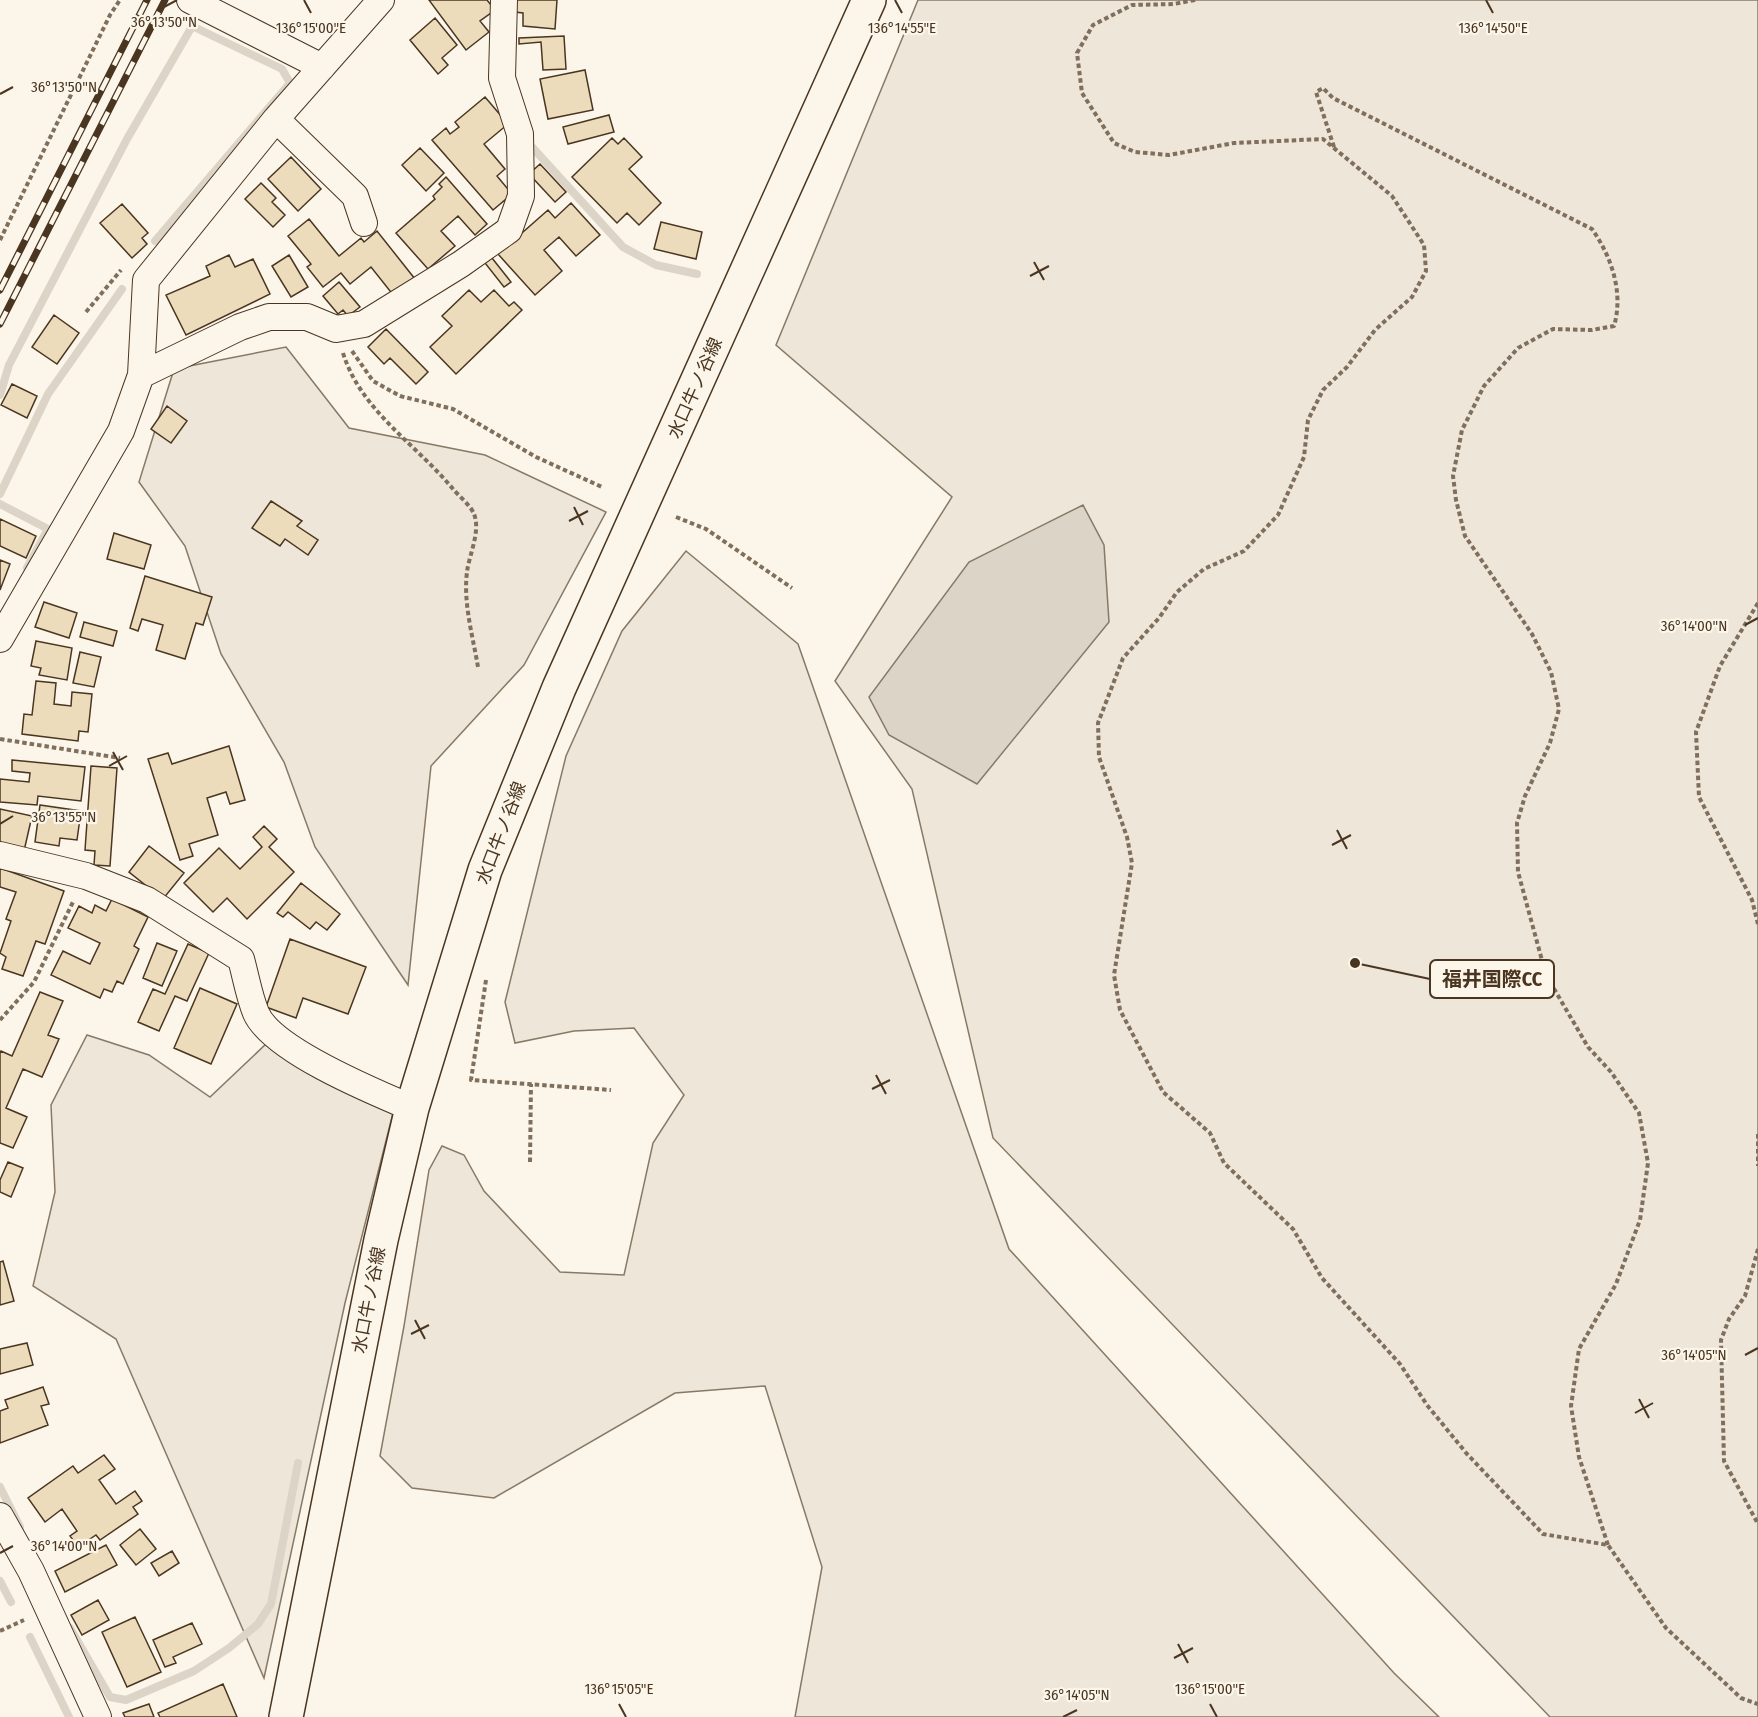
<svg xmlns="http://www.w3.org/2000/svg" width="1758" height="1717" viewBox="0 0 1758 1717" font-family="'Fira Sans Condensed','Noto Sans JP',sans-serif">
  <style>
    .green { fill: #ede6d9; stroke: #887966; stroke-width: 1.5 }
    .water { fill: #dcd4c6; stroke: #887966; stroke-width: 1.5 }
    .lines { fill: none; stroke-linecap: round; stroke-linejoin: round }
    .stream { stroke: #dcd4c6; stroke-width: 8 }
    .building { fill: #ecdcbc; stroke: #4a3520; stroke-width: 1.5 }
    .minor-casing { stroke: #4a3520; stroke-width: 28 }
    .secondary-casing { stroke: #4a3520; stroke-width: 36 }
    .path { stroke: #7f6f5c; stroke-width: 4; stroke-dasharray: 4.5 3; stroke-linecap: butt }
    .minor { stroke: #fbf6e9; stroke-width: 26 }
    .secondary { stroke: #fbf6e9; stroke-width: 33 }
    .rail-casing { stroke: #4a3520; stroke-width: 7 }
    .rail { stroke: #fbf6e9; stroke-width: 4.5; stroke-dasharray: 14; stroke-linecap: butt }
    .ticks { fill: none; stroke: #4a3520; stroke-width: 2 }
    .labels { text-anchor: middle; stroke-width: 4.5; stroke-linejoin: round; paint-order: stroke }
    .street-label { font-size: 18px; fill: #4a3520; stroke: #fbf6e9 }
    .ticks-label { font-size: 15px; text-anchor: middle; fill: #4a3520; stroke: #fbf6e9; stroke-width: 4.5; stroke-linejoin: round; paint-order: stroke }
    .leader { fill: none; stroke: #4a3520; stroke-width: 2 }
    .callout-dot { fill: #4a3520; stroke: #fbf6e9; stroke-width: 2 }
    .callout { fill: #fbf6e9; stroke: #4a3520; stroke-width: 2 }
    .callout-label { font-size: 20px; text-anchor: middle; font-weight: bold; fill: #4a3520 }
  </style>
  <rect width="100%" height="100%" fill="#fbf6e9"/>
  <path class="green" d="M918,0H1758V1717H1550L993,1138L912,789L835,681L952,497L776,345Z
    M286,347L349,428L485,455L606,512L524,665L431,766L408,985L315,847L284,762L221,654L185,546L139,482L174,369Z
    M686,551L798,644L1009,1249L1394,1673L1439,1717H795L822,1567L765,1386L675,1393L494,1498L412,1488L380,1456L404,1326L429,1170L442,1146L464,1155L484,1191L560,1272L624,1275L653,1143L684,1095L634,1028L574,1031L515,1043L505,1002L566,756L622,631Z
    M87,1035L149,1055L210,1097L266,1044L394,1109L345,1303L264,1678L116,1339L33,1286L55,1192L51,1105Z"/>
  <path class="water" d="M1083,505L1104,545L1109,622L977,784L889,735L869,697L969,562Z"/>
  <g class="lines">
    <path class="stream" d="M532,147L623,247L656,265L697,274
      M155,241L290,83L282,69L192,26
      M0,395L9,365L127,139L194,23
      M0,494L48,394L122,289
      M0,504L48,529L27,568
      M0,1487L20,1527
      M0,1581L11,1602
      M70,1628L110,1697L126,1700L194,1671L229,1648L258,1624L271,1604L298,1463
      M30,1637L69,1717"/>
  </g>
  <path class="building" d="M429,0H487L495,10L480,21L489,32L466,50Z
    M516,0H557L555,29L523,26V13L515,12Z
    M435,18L457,45L442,58L448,65L438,74L410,40Z
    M564,36L566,69L543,70L541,42L519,44V38Z
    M585,70L593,110L548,119L540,79Z
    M485,97L508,124L484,144L505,169L497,176L512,194L493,210L432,140L446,128L450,134L459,127L455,122Z
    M609,115L614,132L568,144L563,127Z
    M612,138L618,144L624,138L642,157L629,169L661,203L639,225L627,213L617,223L572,177Z
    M420,148L444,173L426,191L402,165Z
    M291,157L321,189L298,211L268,179Z
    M540,164L566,192L555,202L529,174Z
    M446,177L487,224L475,235L458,216L441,231L455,246L428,269L396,233L435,199L433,196L442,187L439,184Z
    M261,183L276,198L272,202L285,215L273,227L245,199Z
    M571,203L600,235L576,256L559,237L544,250L562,271L535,295L498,254L548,210L555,218Z
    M122,204L148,233L142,238L147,244L132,258L100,223Z
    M309,219L339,256L361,238L364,242L377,231L415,279L394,296L371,267L350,284L341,273L323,287L307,267L311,264L288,236Z
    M661,222L702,232L696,259L654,249Z
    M229,255L235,267L253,259L270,294L186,335L166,295L210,276L206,266Z
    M289,255L308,287L291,297L272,266Z
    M492,258L511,282L504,287L485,263Z
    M339,282L360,307L348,316L343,310L338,314L323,296Z
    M469,290L481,302L494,290L509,306L514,302L522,310L456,374L430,347L452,326L442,316Z
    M54,315L79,333L57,364L32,347Z
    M386,329L428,372L416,384L390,358L384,364L368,347Z
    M12,384L37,396L27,418L1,405Z
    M167,406L187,421L171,443L151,429Z
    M271,501L302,521L297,526L318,540L308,555L285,539L280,546L252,528Z
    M0,519L36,536L26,558L0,546Z
    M114,533L151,545L144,569L107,559Z
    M0,560L10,564L0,590Z
    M145,576L212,597L203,625L196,623L185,659L156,650L163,625L142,619L138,631L130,628Z
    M44,602L77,613L69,638L35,627Z
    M84,622L117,631L113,646L80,637Z
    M36,641L72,648L67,680L39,675L41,668L31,666Z
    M80,652L101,657L94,687L73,683Z
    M36,681L56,683L54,704L71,706L72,692L92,694L88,732L79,731L78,741L22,734L24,714L32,715Z
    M229,746L245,800L230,804L226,792L207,798L218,835L189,844L193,856L180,860L148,759L168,753L172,764Z
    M12,760L85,767L81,801L38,796L37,805L0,802V779L29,782L30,773L12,771Z
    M91,766L117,768L110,866L94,865L95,851L85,850Z
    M40,805L81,811L77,840L60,838L59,846L35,842Z
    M0,809L32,816L24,851L0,845Z
    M264,826L277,839L269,847L294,872L247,919L227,898L213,912L184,883L219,848L240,869L262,847L253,837Z
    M149,846L184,873L163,899L129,872Z
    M0,868L64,891L45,944L36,941L23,976L2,969L6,957L0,953L11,921L6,919L16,892L0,887Z
    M301,883L340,914L327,930L316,922L310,929L288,912L283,917L277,913Z
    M112,899L148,917L134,946L139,949L123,984L117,981L112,992L104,989L100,998L51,975L63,951L90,964L100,943L68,928L79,906L92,913L95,905L106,911Z
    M290,939L366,967L348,1014L303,998L296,1018L266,1007Z
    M157,943L177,951L162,986L143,978Z
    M188,944L209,953L187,1001L175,996L159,1031L138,1022L153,989L165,994Z
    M200,988L237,1004L211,1064L174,1048Z
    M40,992L63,1001L48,1035L59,1039L42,1077L23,1069L6,1108L27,1117L13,1148L0,1143V1053L1,1051L12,1056Z
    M8,1162L23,1168L11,1197L0,1192V1180Z
    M3,1261L14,1301L0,1305V1262Z
    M27,1343L33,1365L0,1374V1349Z
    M43,1387L49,1404L41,1406L48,1425L0,1443V1411L8,1408L5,1400Z
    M104,1455L115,1469L99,1480L116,1504L135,1491L142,1501L133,1507L138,1514L100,1540L96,1535L78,1547L70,1536L77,1531L62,1509L45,1522L28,1498L73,1466L78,1473Z
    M140,1529L156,1549L136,1565L120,1545Z
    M106,1545L117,1565L65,1592L55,1571Z
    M172,1551L179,1563L159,1576L151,1563Z
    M98,1600L109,1620L82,1635L71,1615Z
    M135,1617L161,1672L127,1687L102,1632Z
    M192,1623L202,1644L173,1657L176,1663L165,1667L153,1640Z
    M223,1684L237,1717H160L158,1713Z
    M149,1704L154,1717H125L123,1713Z"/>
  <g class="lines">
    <defs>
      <path id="minor" d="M190,0L322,67
        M276,119L355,196L364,223
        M141,375L240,327L269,317H307L336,329L364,324L461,264L509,230L521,196L520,134L502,78L504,0
        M0,639L121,431L141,375L146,280L276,119L381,0
        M0,855L86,876L147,900L241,959C246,977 249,996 256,1013C272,1050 374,1092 412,1108
        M0,1516L31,1571L98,1717"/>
      <path id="secondary" d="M286,1717L381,1240L412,1108L485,870L559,688L869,0"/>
    </defs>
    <use href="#minor" class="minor-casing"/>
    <use href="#secondary" class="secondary-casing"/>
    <path class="path" d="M1195,0L1174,4L1132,5L1093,25L1077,53L1082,93L1114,143L1135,152L1169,155L1234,143L1323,139L1392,196L1424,245L1426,271L1412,297L1375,330L1347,367L1323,390L1308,420L1304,457L1278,515L1244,551L1204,569L1177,592L1159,618L1123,658L1098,723L1099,757L1127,837L1132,863L1114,975L1120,1010L1163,1092L1210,1133L1224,1163L1293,1229L1322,1278L1400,1364L1427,1405L1467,1454L1543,1534L1608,1545L1666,1628L1741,1698L1758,1704
      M1334,147L1316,92L1323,88L1333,98L1592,229C1611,256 1624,292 1614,326L1592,330L1553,329L1518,348L1484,386L1462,430L1453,476L1456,500L1465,536L1532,634L1551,672L1559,709L1550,743L1525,796L1517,823L1518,872L1546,975L1588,1047L1611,1072L1639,1113L1648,1163L1640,1220L1616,1284L1579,1349L1571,1406L1579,1457L1608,1545
      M0,240L110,15L120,0
      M86,312L121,270
      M352,351L373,381L400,396L453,409L536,457L602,487
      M343,353C361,411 416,444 453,489C459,496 471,506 474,514C481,531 469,555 467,572C463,603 473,637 478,667
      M676,517L706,529L792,588
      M1758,603L1720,666L1696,732L1699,797L1752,900L1758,924
      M0,739L120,758
      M486,980L471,1080L611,1090
      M0,1020L34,982L74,900
      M1758,1134V1166
      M530,1162L531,1084
      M1758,1249L1745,1296L1729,1319L1721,1340L1724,1461L1758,1524
      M0,1631L24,1620"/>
    <use href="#minor" class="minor"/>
    <use href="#secondary" class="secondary"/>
    <defs>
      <path id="rail" d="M0,290L147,0
        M0,324L165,0"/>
    </defs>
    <use href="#rail" class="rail-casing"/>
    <use href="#rail" class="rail"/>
  </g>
  <path class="ticks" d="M304,0L311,13M895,0L902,13M1486,0L1493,13M164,7L177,0M0,94L13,87M1034,262L1044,280M1030,276L1049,266M574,507L583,525M569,521L588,511M1745,625L1758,618M113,752L123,770M109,766L127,756M0,824L13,816M1337,830L1347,849M1332,845L1351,835M876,1075L886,1094M872,1089L890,1080M415,1320L425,1339M411,1334L429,1325M1745,1355L1758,1348M1639,1399L1649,1418M1635,1413L1653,1403M0,1553L13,1546M1178,1644L1188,1663M1174,1658L1193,1648M619,1704L626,1717M1210,1704L1217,1717M1063,1717L1077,1710"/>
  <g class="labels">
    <g class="street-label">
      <text transform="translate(695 388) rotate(-66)" y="6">水口牛ノ谷線</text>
      <text transform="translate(501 833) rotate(-69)" y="6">水口牛ノ谷線</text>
      <text transform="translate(369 1300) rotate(-79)" y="6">水口牛ノ谷線</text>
    </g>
  </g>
  <g class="ticks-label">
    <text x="164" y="27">36°13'50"N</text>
    <text x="311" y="33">136°15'00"E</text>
    <text x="902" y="33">136°14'55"E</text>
    <text x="1493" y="33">136°14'50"E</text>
    <text x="64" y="92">36°13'50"N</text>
    <text x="1694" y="631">36°14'00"N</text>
    <text x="64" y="822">36°13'55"N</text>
    <text x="1694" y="1360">36°14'05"N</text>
    <text x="64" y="1551">36°14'00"N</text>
    <text x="619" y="1694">136°15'05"E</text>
    <text x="1210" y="1694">136°15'00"E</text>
    <text x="1077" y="1700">36°14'05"N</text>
  </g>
  <path class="leader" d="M1355 963L1430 979"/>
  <circle class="callout-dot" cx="1355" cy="963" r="6"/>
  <rect class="callout" x="1430" y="960" width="124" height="38" rx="6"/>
  <g class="callout-label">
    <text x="1492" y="986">福井国際CC</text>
  </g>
</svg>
